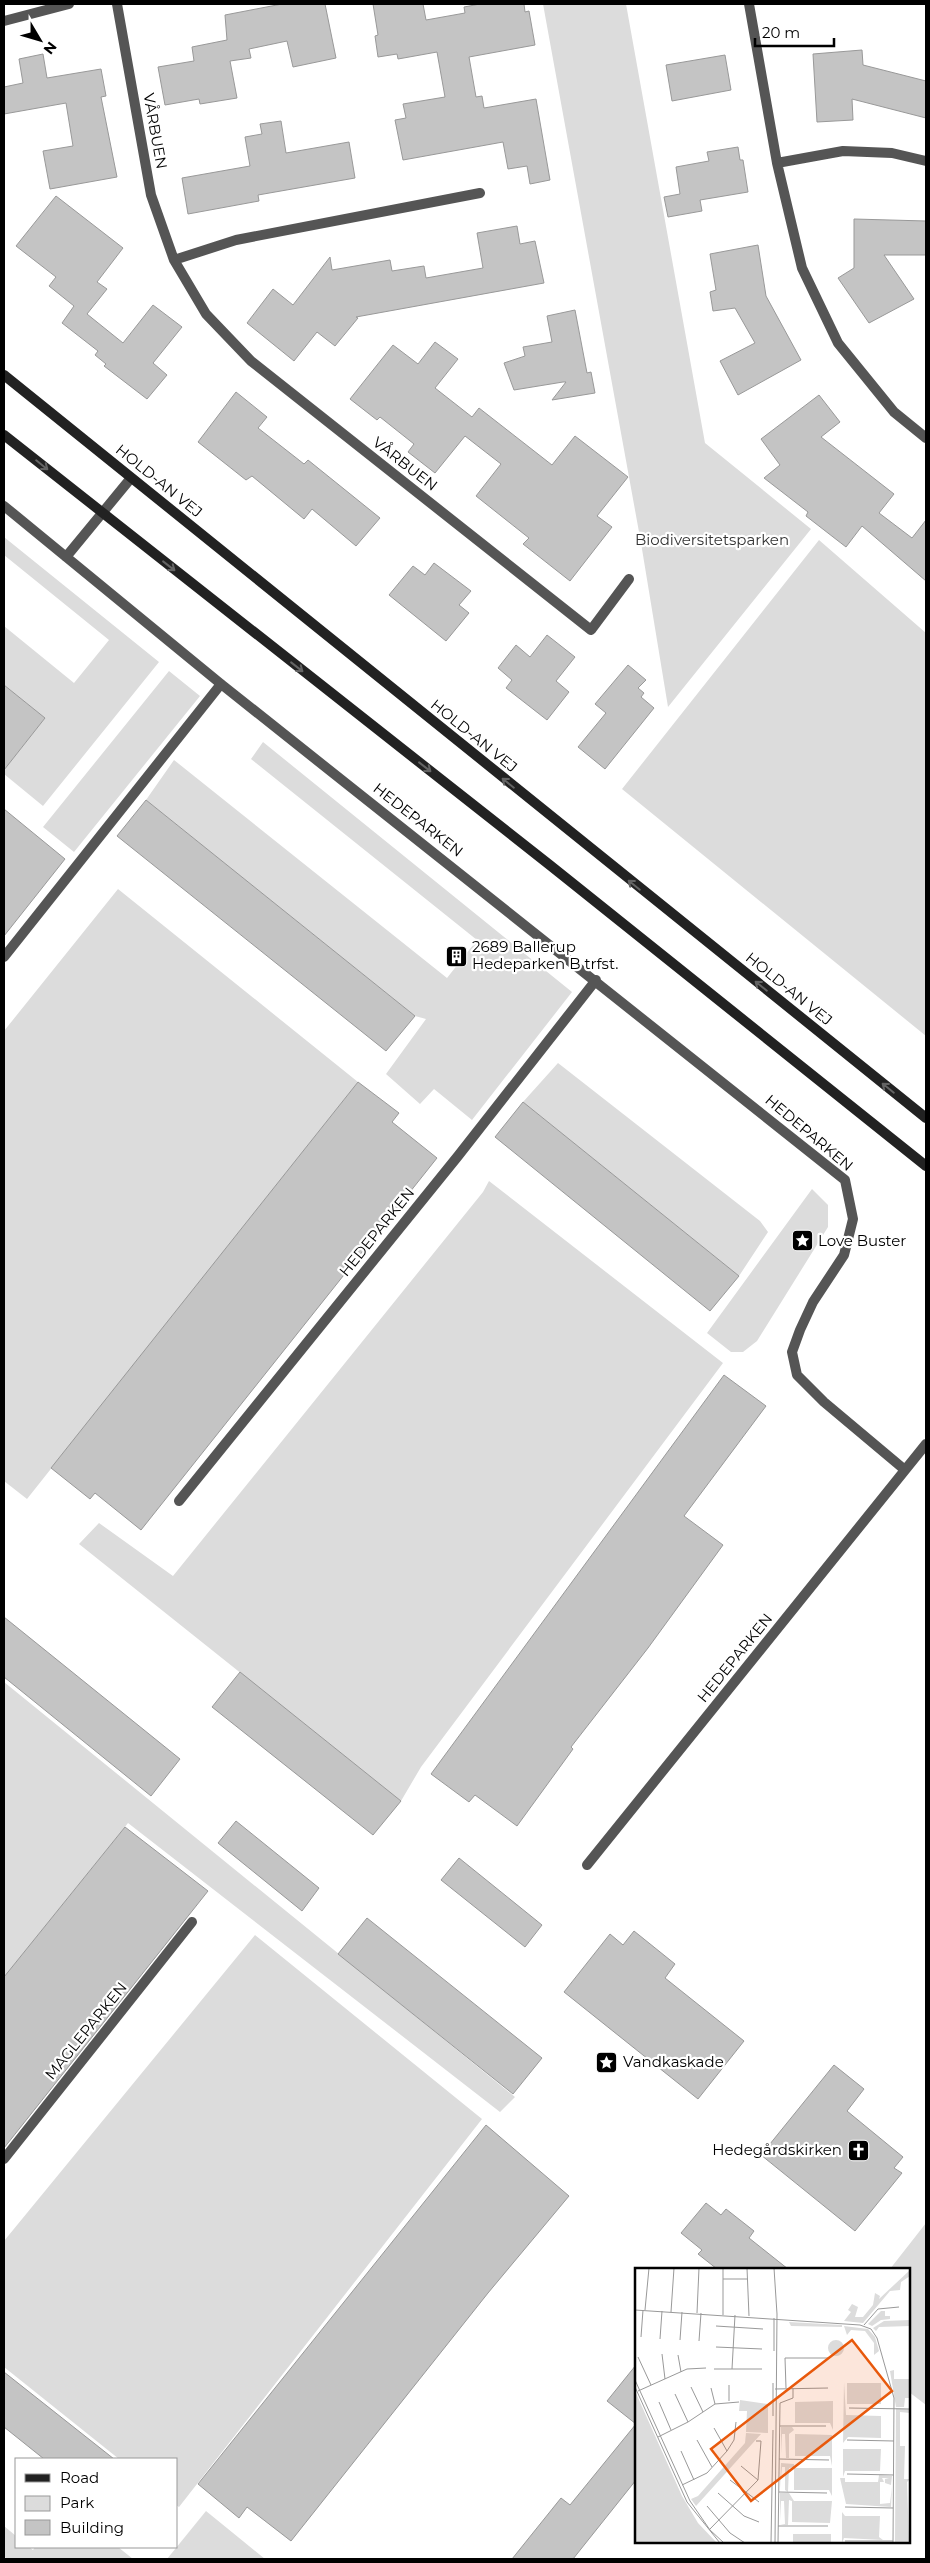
<svg xmlns="http://www.w3.org/2000/svg" width="930" height="2563" viewBox="0 0 930 2563" font-family="Montserrat,sans-serif">
  <style>
    .green { fill: #dcdcdc }
    .building { fill: #c4c4c4; stroke: #999 }
    .lines { fill: none; stroke-linecap: round; stroke-linejoin: round }
    .street { stroke: #555; stroke-width: 10 }
    .secondary { stroke: #222; stroke-width: 10 }
    .oneway { stroke: #646464 }
    .labels { text-anchor: middle; stroke-width: 4.5; stroke-linejoin: round; paint-order: stroke }
    .street-label { font-size: 15px; fill: #000; stroke: #fff }
    .park-label { font-size: 15px; fill: #333; stroke: #fff }
    .poi-label { font-size: 15px; fill: #000; stroke: #fff; text-anchor: start }
    .inset-road { fill: none; stroke: #999; stroke-width: 1 }
    .view { fill: #e8590c; fill-opacity: 0.15; stroke: #e8590c; stroke-width: 2.5 }
    .inset-edge { fill: none; stroke: #000; stroke-width: 2.5 }
  </style>
  <rect width="100%" height="100%" fill="#fff"/>
  <path class="green" d="M543,4H626L705,443L811,529L668,707L641,543Z
    M4,537L159,662L43,806L4,774V770L45,718L4,685V626L74,683L109,640L4,555Z
    M819,540L926,633V1036L622,789Z
    M169,671L200,696L74,852L43,827Z
    M263,742L572,992L472,1120L434,1089L420,1104L386,1074L426,1019L415,1016L146,800L174,760L447,978L477,940L251,759Z
    M118,889L358,1082L27,1499L4,1481V1031Z
    M558,1063L760,1221L768,1232L739,1276L523,1102Z
    M489,1181L723,1363L421,1767L401,1801L79,1544L99,1523L173,1576L483,1192Z
    M812,1189L828,1205V1227L757,1341L743,1352H731L707,1333Z
    M4,1682L515,2097L500,2112L128,1823L4,1977Z
    M255,1935L482,2119L179,2507L176,2505V2459H119L4,2367V2241Z
    M926,2223V2405L909,2392V2269H890Z
    M206,2511L265,2559H167Z
    M4,2526L16,2536V2547H29L33,2550L35,2547H118L133,2559H9L4,2557Z"/>
  <path class="building" d="M282,4H325L336,58L293,67L287,41L249,49L251,58L230,61L237,98L200,104L199,99L165,105L158,67L194,61L192,47L227,40L225,15Z
    M373,4H423L426,20L465,13L464,7L480,4H524L525,12L529,11L535,45L469,57L476,97L482,96L484,108L536,99L550,180L530,184L527,166L508,169L503,142L403,160L395,120L406,118L403,104L445,97L437,52L398,59L397,54L378,57L375,36L378,35Z
    M862,50L863,65L926,81V118L852,99L853,120L817,122L813,54Z
    M43,54L47,78L101,69L106,96L101,97L117,177L50,189L43,151L73,146L66,103L4,114V87L23,83L19,59Z
    M725,55L731,90L672,101L666,65Z
    M281,121L286,153L349,142L355,178L258,195L259,201L188,214L182,178L250,166L245,137L262,134L260,124Z
    M738,147L740,160H743L748,192L700,200L702,211L668,217L664,197L680,194L676,167L709,161L707,152Z
    M56,196L123,248L97,282L107,289L87,314L123,343L153,305L182,327L153,363L167,375L147,399L104,366L106,364L95,355L98,351L62,323L74,306L49,286L56,277L16,246Z
    M854,219L926,221V255H884L914,299L869,323L838,278L854,268Z
    M517,226L520,244L535,241L544,283L356,317L358,318L335,346L317,332L294,361L247,323L273,289L293,305L330,257L332,270L390,260L392,271L424,266L426,278L483,268L477,233Z
    M758,245L766,296L801,360L738,395L720,361L755,343L735,308L713,311L710,292L716,290L710,254Z
    M575,310L587,373L591,372L595,393L552,400L566,382H563L514,390L504,363L525,356L523,347L552,342L547,316Z
    M435,342L458,359L435,388L472,417L479,408L552,465L575,436L628,477L597,516L612,527L570,581L523,544L529,538L476,496L501,464L465,436L435,473L408,452L414,444L380,417L377,420L350,399L393,345L418,364Z
    M236,392L267,417L258,428L304,464L308,460L380,518L356,546L312,509L304,519L252,476L246,480L198,442Z
    M819,395L840,422L821,437L894,494L879,513L912,538L926,520V581L862,526L846,547L806,516L808,512L764,478L780,465L761,439Z
    M434,563L471,591L459,605L469,613L446,641L389,595L413,566L425,575Z
    M547,635L575,657L556,681L569,692L547,720L506,688L512,680L498,668L516,645L530,657Z
    M628,665L646,680L638,688L644,693L641,697L654,708L605,769L578,747L606,713L595,704Z
    M4,685L45,718L4,770Z
    M146,800L415,1016L386,1051L117,836Z
    M4,809L65,859L4,936Z
    M358,1082L399,1113L392,1122L437,1158L141,1530L95,1493L90,1499L51,1468Z
    M523,1102L739,1276L710,1311L495,1137Z
    M724,1375L766,1406L684,1516L723,1545L648,1648L571,1747L573,1749L517,1826L475,1795L469,1802L431,1774Z
    M4,1617L180,1759L151,1796L4,1677Z
    M240,1672L401,1801L373,1835L212,1707Z
    M236,1821L319,1888L302,1911L218,1843Z
    M125,1827L208,1891L4,2148V1977Z
    M459,1858L542,1925L525,1947L441,1880Z
    M367,1918L542,2058L513,2094L338,1954Z
    M634,1931L675,1964L665,1978L744,2041L698,2099L564,1992L610,1934L623,1945Z
    M834,2065L864,2089L847,2111L903,2157L894,2168L902,2173L855,2231L761,2155Z
    M486,2125L569,2196L488,2293L291,2541L247,2507L239,2518L198,2484Z
    M706,2203L721,2215L726,2209L754,2231L749,2238L788,2269H717L698,2254L702,2250L681,2233Z
    M636,2365V2480L573,2559H512L561,2498L570,2505L636,2424L607,2401Z
    M4,2372L114,2459H44L4,2427Z"/>
  <g class="lines">
    <path class="street" d="M117,4L151,195L174,260L206,314L251,361L591,630L629,579
      M749,4L777,163L802,268L838,343L894,412L926,438
      M4,21L69,4
      M777,163L843,151L892,153L926,161
      M174,260L236,240L480,193
      M4,506L221,684L845,1180L853,1219L844,1255L813,1302L800,1330L792,1352L797,1375L824,1402L905,1470
      M66,557L131,478
      M4,957L221,684
      M179,1501L458,1156L596,980
      M587,1865L926,1444
      M4,2159L192,1922"/>
    <path class="secondary" d="M4,375L926,1118
      M4,435L551,866L926,1166"/>
  </g>
  <defs><path id="oneway-shaft" d="M-6 0H5M1.5-3L5.5 0L1.5 3" fill="none" stroke-width="1.6" stroke-linecap="round" stroke-linejoin="round" transform="scale(1.25)"/></defs>
  <g class="oneway">
    <use href="#oneway-shaft" transform="translate(42 465) rotate(39)"/>
    <use href="#oneway-shaft" transform="translate(169 566) rotate(38)"/>
    <use href="#oneway-shaft" transform="translate(297 667) rotate(38)"/>
    <use href="#oneway-shaft" transform="translate(425 767) rotate(38)"/>
    <use href="#oneway-shaft" transform="translate(508 783) rotate(-141)"/>
    <use href="#oneway-shaft" transform="translate(634 885) rotate(-141)"/>
    <use href="#oneway-shaft" transform="translate(761 986) rotate(-141)"/>
    <use href="#oneway-shaft" transform="translate(888 1088) rotate(-141)"/>
  </g>
  <defs>
    <symbol id="building-square" viewBox="-11 -11 22 22"><rect x="-9" y="-9" width="18" height="18" rx="4" fill="#000" stroke="#fff"/><path d="M-4-6H4V6H1V3H-1V6H-4ZM-2.5-4.3h1.7v1.8h-1.7ZM.8-4.3h1.7v1.8H.8ZM-2.5-1h1.7V.8h-1.7ZM.8-1h1.7V.8H.8Z" fill="#fff"/></symbol>
    <symbol id="sight-square" viewBox="-11 -11 22 22"><rect x="-9" y="-9" width="18" height="18" rx="4" fill="#000" stroke="#fff"/><path d="M0-6L1.8-2.2L6-1.7L2.9 1.2L3.7 5.4L0 3.3L-3.7 5.4L-2.9 1.2L-6-1.7L-1.8-2.2Z" fill="#fff"/></symbol>
    <symbol id="church-square" viewBox="-11 -11 22 22"><rect x="-9" y="-9" width="18" height="18" rx="4" fill="#000" stroke="#fff"/><path d="M-1.2-6h2.4v3.5h3.3v2.4h-3.3V6h-2.4V-.1h-3.3v-2.4h3.3Z" fill="#fff"/></symbol>
  </defs>
  <g fill-rule="evenodd">
    <use href="#building-square" x="444" y="944" width="25" height="25"/>
    <use href="#sight-square" x="790" y="1228" width="25" height="25"/>
    <use href="#sight-square" x="594" y="2050" width="25" height="25"/>
    <use href="#church-square" x="846" y="2138" width="25" height="25"/>
  </g>
  <g class="labels">
    <g class="street-label">
      <text transform="translate(155 131) rotate(80)" y="5">VÅRBUEN</text>
      <text transform="translate(405 464) rotate(38)" y="5">VÅRBUEN</text>
      <text transform="translate(159 481) rotate(39)" y="5">HOLD-AN VEJ</text>
      <text transform="translate(474 736) rotate(39)" y="5">HOLD-AN VEJ</text>
      <text transform="translate(418 820) rotate(38)" y="5">HEDEPARKEN</text>
      <text transform="translate(789 989) rotate(39)" y="5">HOLD-AN VEJ</text>
      <text transform="translate(809 1133) rotate(40)" y="5">HEDEPARKEN</text>
      <text transform="translate(377 1232) rotate(-51)" y="5">HEDEPARKEN</text>
      <text transform="translate(735 1658) rotate(-51)" y="5">HEDEPARKEN</text>
      <text transform="translate(86 2031) rotate(-51)" y="5">MAGLEPARKEN</text>
    </g>
    <g class="park-label">
      <text x="712" y="545">Biodiversitetsparken</text>
    </g>
    <g class="poi-label">
      <text x="472" y="952">2689 Ballerup<tspan x="472" dy="17">Hedeparken B trfst.</tspan></text>
      <text x="818" y="1246">Love Buster</text>
      <text x="623" y="2067">Vandkaskade</text>
      <text x="842" y="2155" text-anchor="end">Hedegårdskirken</text>
    </g>
  </g>
  <g transform="translate(635 2268)">
    <rect width="275" height="275" fill="#fff"/>
    <path d="M275,2V8L266,14L265,22L255,23L228,55L209,53L216,44L213,42L217,36L223,39L220,49H228L238,37L240,25L245,28L244,31ZM246,43H250V48H255V51L246,52L237,58L233,56ZM275,52V58L244,59L241,63L238,60L249,53ZM154,54L207,57V59L156,58ZM209,58L233,61L240,69L244,83L239,87V75L230,63L216,62L212,67ZM193 80a8 8 0 1 1 16 0a8 8 0 1 1-16 0ZM259,102V111H275V130H270L269,139H261L255,103ZM209,114L211,147L246,148V170L213,169L208,175ZM212,115H246V136H212ZM0,123L47,228L63,255L82,275H0ZM105,132L133,136V165L111,164L112,143H104ZM198,133V162L195,155H160V134ZM261,140L275,141V145L265,144V178H270L269,211H275L272,214L274,275H260ZM146,159H157L159,162L154,166V190H151L150,166H147L146,186ZM111,165L126,166L61,238L56,231L63,228L110,175ZM160,166L197,167V198L195,188H160ZM208,181H246L245,203H210L208,209ZM146,195L159,196V199L154,200L153,224L150,222V199H147L145,220ZM159,200H197V228L194,222H159ZM244,207L257,208L256,217L250,215V211L254,210H247L249,214H245V236L255,235L257,219L256,239L211,236L205,210H210V214H243ZM145,225H154L159,233H197L195,255L157,254V233L154,232L153,257H145L150,256L149,233H146L145,253ZM207,244L210,248H245L244,269L248,272L209,270L207,275ZM158,266H196V275H158Z" fill="#dcdcdc"/>
    <path class="inset-road" d="M112,0L114,48M139,0L142,46L140,275M88,11H113M0,42L225,57L236,61L242,70L259,130L258,275M10,42L14,0M36,44L39,0M62,45L64,0M88,47V0M229,57L243,41L264,39M81,58L128,61M6,69L8,42M25,71L27,43M45,72L47,44M64,73L66,45M81,79L127,81M139,83V50M27,86L30,111M43,87L46,104M3,89L16,117M79,101H127M97,101L100,47M0,112L55,233L75,262L89,275M0,119L52,234L85,275M56,119L68,144M76,120L80,136M151,120L150,90H193M140,121L193,120M3,123L52,101L71,100M40,126L53,154M94,133V117M24,134L36,162M214,140L275,141M138,148V115M145,158H191M79,160L92,183M23,169L53,154L80,136L104,134M62,172L77,199M212,172L259,173M46,183L59,212M144,191L194,192M106,198L123,212M212,206L259,207M95,212L124,234M47,217L72,205L92,183L99,172L101,154M144,224L192,225M83,225L109,248L124,254M72,238L95,265L110,275M210,239L258,240M143,258H193M74,262L123,212L126,173H121M210,273H258M136,275L138,162M143,275L145,135L158,130V120"/>
    <path class="view" d="M217,72L257,123L116,233L76,181Z"/>
    <rect width="275" height="275" class="inset-edge"/>
  </g>
  <rect width="930" height="2563" fill="none" stroke="#000000" stroke-width="10"/>
  <rect x="15" y="2458" width="162" height="90" fill="#ffffff" stroke="#999999"/>
  <rect x="25" y="2474" width="25" height="8" fill="#222222" stroke="#999999"/>
  <text x="60" y="2483" font-size="15" fill="#000000">Road</text>
  <rect x="25" y="2496" width="25" height="15" fill="#dcdcdc" stroke="#999999"/>
  <text x="60" y="2508" font-size="15" fill="#000000">Park</text>
  <rect x="25" y="2520" width="25" height="15" fill="#c4c4c4" stroke="#999999"/>
  <text x="60" y="2533" font-size="15" fill="#000000">Building</text>
  <g transform="translate(40 40) rotate(128)" stroke="#ffffff" stroke-width="4" paint-order="stroke">
  <path d="M0-4L9 19L0 12L-9 19Z" fill="#000000"/>
  <text y="-8" font-size="14" font-weight="bold" text-anchor="middle" fill="#000000">N</text>
  </g>
  <path d="M755 38v8h79v-8" fill="none" stroke="#000000" stroke-width="2.5"/>
  <text x="762" y="38" font-size="15" fill="#000000" stroke="#ffffff" stroke-width="4" paint-order="stroke">20 m</text>
</svg>
